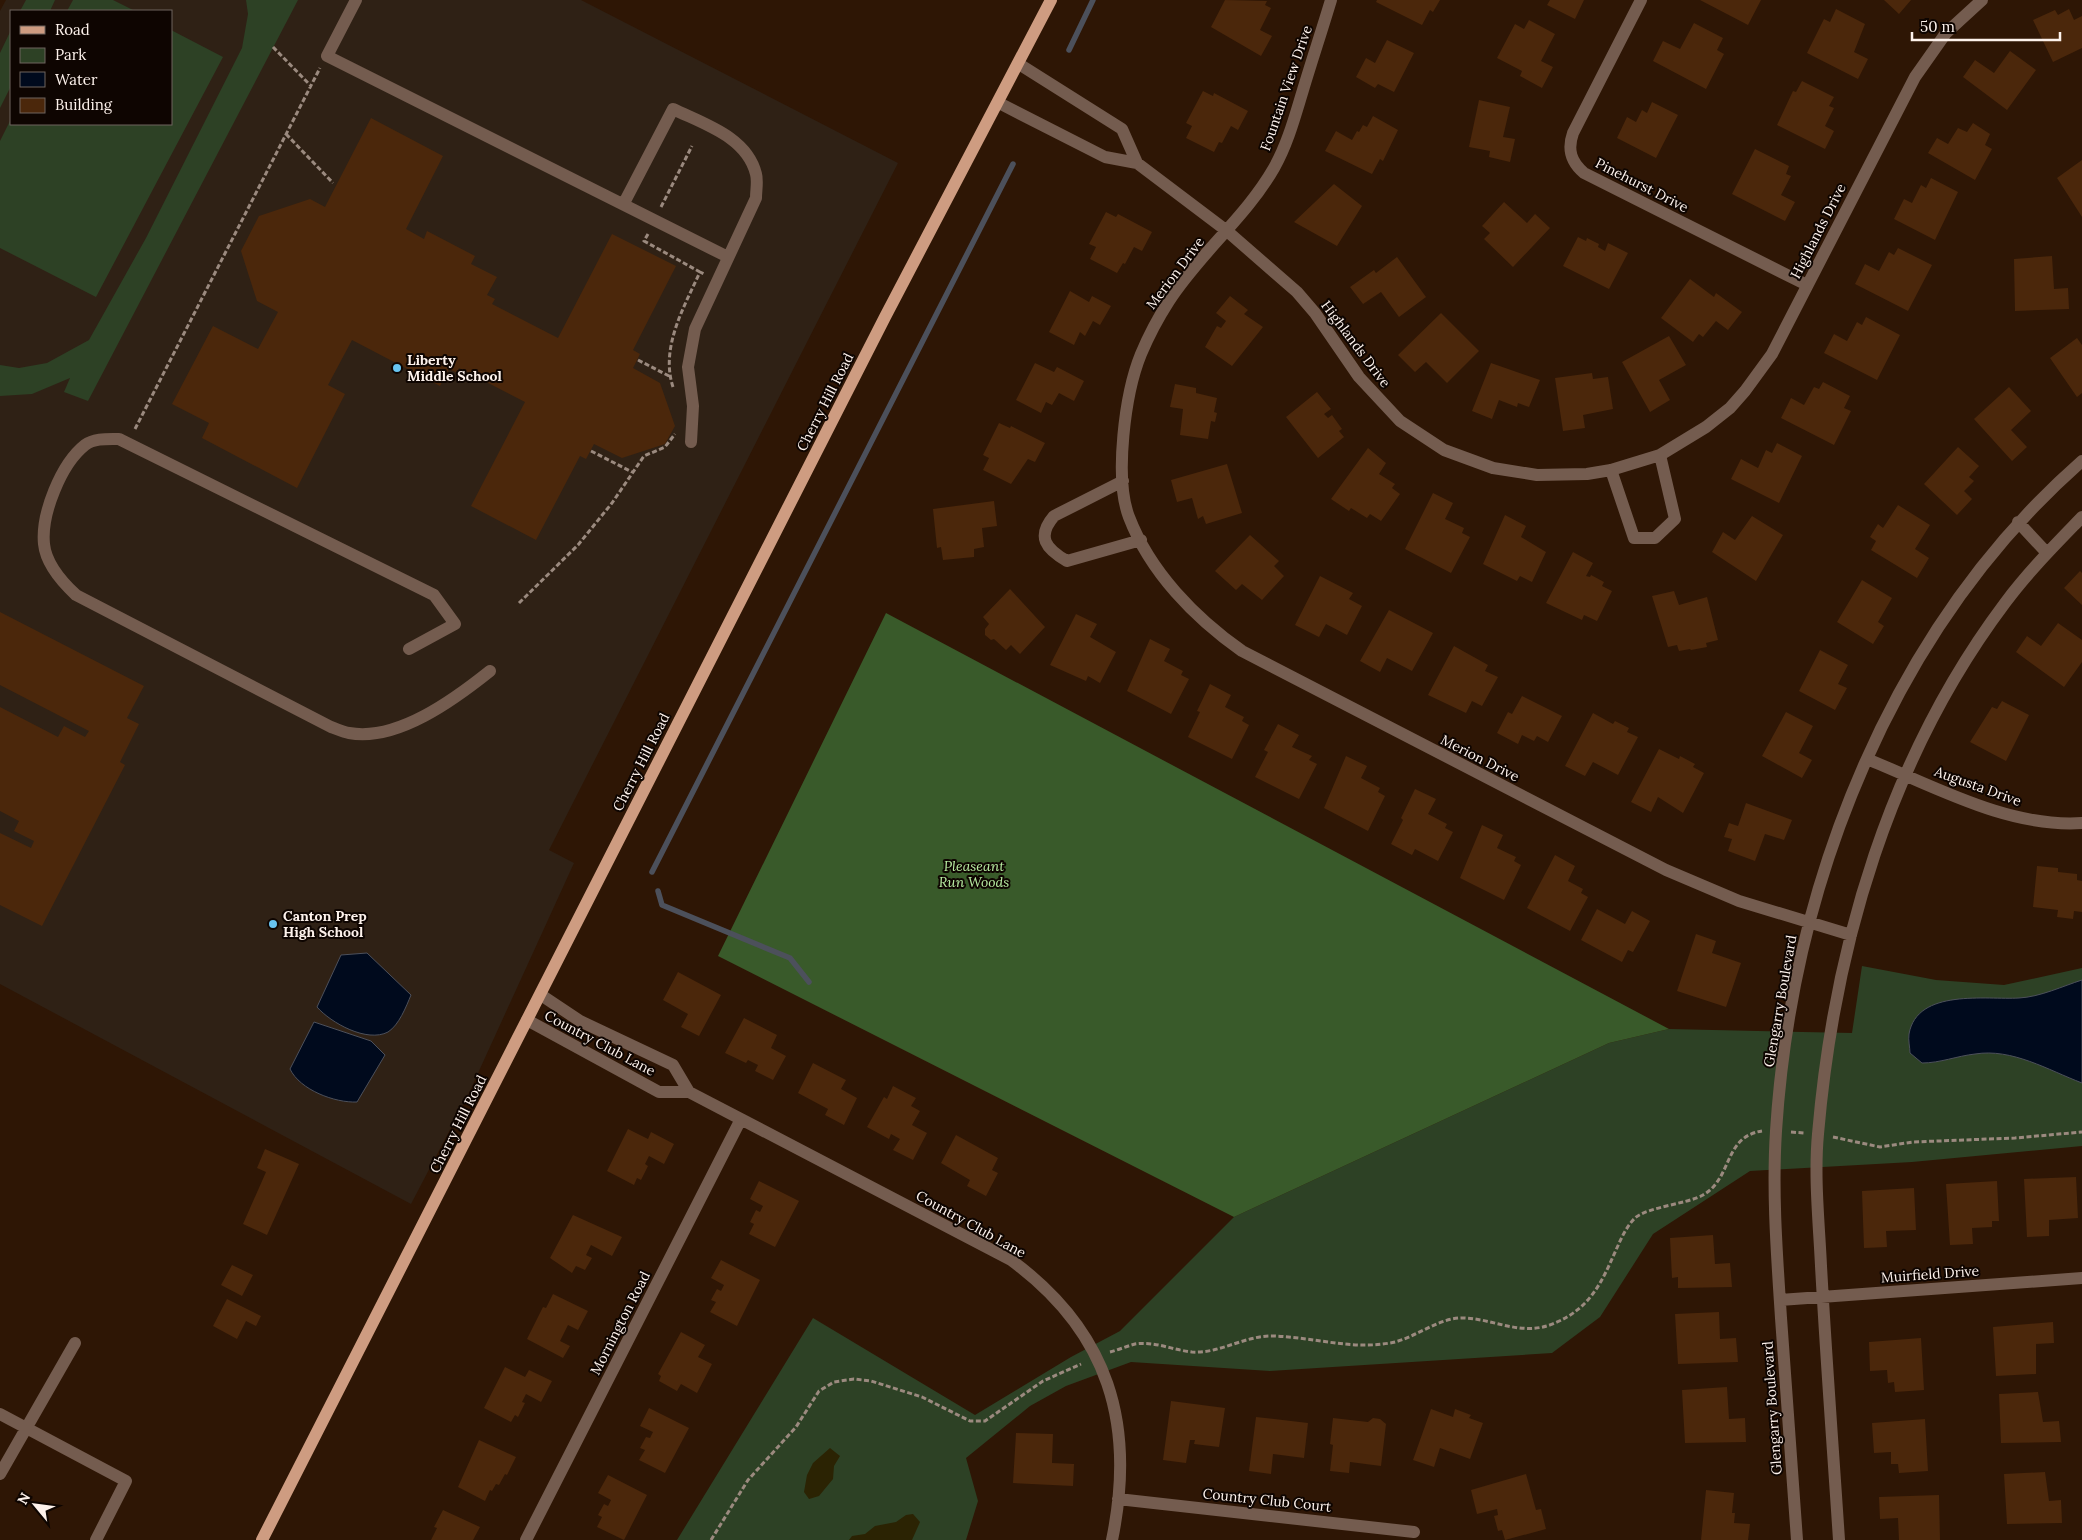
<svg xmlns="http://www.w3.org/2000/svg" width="2082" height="1540" viewBox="0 0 2082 1540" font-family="Lora,serif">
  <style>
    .education { fill: #2f2115; fill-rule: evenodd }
    .green { fill: #2d4125 }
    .forest { fill: #395a2a }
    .sand { fill: #2b2303 }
    .water { fill: #000a1d; stroke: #4c505b }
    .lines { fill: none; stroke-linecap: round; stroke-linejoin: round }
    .stream { stroke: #4c505b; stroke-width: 5.5 }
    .building { fill: #4b270b }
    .path { stroke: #9b8a7f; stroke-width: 3; stroke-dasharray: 5 2.5; stroke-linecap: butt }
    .minor { stroke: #745c4f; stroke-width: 12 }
    .major { stroke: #ce9c81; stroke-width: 12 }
    .poi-dot { fill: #68c4f0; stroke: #0e0501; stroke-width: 2 }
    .labels { text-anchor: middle; stroke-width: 4; stroke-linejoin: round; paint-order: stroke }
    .street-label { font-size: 14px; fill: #fdf2ec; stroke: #0e0501 }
    .poi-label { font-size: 14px; font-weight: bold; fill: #fdf2ec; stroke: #0e0501; text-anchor: start }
    .park-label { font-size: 14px; font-style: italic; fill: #b8eda2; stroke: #0e0501 }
  </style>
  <rect width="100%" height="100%" fill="#2e1605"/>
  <path class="education" d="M6,0H581L898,163L549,850L574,863L468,1095L411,1204L0,984V11ZM11,11H171V124H11Z"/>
  <path class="green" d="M26,0H55L50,11H20Z
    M73,0H113L135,11H67Z
    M246,0H298L88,401L64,392L70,378L32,394L0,396V365L19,368L47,363L89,340L146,238L242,48L248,14Z
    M11,30V86L0,108V53Z
    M171,30L223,57L96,297L0,248V141L11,119V124H171Z
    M1862,966L1936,980L2004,985L2082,968V1146L1912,1162L1750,1171L1653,1234L1600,1317L1552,1353L1270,1371L1131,1362L1066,1386L1030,1406L966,1458L978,1501L966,1540H677L813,1318L975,1415L1071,1357L1120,1331L1234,1217L1609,1043L1669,1029L1852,1033Z"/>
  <path class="forest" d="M886,613L1669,1029L1609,1043L1234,1217L718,956Z"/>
  <path class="sand" d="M830,1448L840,1456L834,1466L833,1479L819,1496L809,1499L804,1492L807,1475L813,1463Z
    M913,1514L920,1522L912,1540H849L852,1536L865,1534L875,1526L896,1522L906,1515Z"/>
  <path class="water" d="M367,953L411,995C406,1007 399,1025 388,1032C367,1043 331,1023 317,1007L341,955Z
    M2082,980V1083C2048,1070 2012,1048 1975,1054C1957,1056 1940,1063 1922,1063L1910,1053C1910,1048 1908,1040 1909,1034C1917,988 1987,1000 2019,998C2040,997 2063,986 2082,980Z
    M314,1022L371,1041L385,1055L357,1102C335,1103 300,1090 290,1069Z"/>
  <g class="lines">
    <path class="stream" d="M1069,50L1093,0
      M652,872L1013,164
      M658,891L662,905L790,958L809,982"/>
  </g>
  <path class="building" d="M1225,0L1267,1L1265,5L1271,8L1260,30L1272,36L1261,56L1211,27Z
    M1377,0H1440L1433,12L1430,10L1422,25L1376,2Z
    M1550,0H1584L1575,19L1547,5Z
    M1700,0H1761L1748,25Z
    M1884,0H1911L1899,14Z
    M1836,9L1865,24L1854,52L1868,59L1858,79L1807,53L1824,19L1830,22Z
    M2069,9L2074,20L2082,16V48L2053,62L2033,20L2055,10L2058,15Z
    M1529,20L1555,34L1541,61L1553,67L1542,88L1520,76L1522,71L1497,58L1515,24L1524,29Z
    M1694,23L1723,38L1717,50L1724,54L1706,89L1653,61L1663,41L1680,49Z
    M1387,40L1414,53L1394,92L1378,84L1375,88L1356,77L1366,58L1375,63Z
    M2010,51L2036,70L2007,110L1963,77L1975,60L1994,73Z
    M1802,81L1834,97L1829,106L1834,108L1825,126L1834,131L1825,149L1777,125L1793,91L1796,92Z
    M1203,91L1213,96L1214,93L1248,111L1238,130L1231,126L1222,143L1219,142L1214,152L1186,138L1192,126L1186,123Z
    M1479,100L1510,107L1503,137L1515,139L1510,162L1489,157L1490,151L1469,147Z
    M1652,102L1678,115L1656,158L1617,138L1627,117L1636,122L1642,110L1647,113Z
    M1373,116L1398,130L1383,161L1380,159L1372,174L1325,151L1336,131L1352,140L1357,131L1359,132L1363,125L1367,127Z
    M371,118L443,156L406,229L424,239L427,231L475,256L471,264L497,277L487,295L495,299L492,304L558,338L612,234L676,266L633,350L640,354L633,368L660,383L675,426L665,444L622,458L594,444L586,459L580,456L536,540L471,506L525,402L459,368L457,373L449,369L440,386L352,340L328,385L345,394L297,488L202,438L209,423L172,404L213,326L258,349L278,312L257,301L241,251L259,216L310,199L325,207Z
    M1973,123L1990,134L1985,145L1992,149L1975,180L1928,153L1937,138L1948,144L1958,128L1967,132Z
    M1755,149L1789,166L1786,174L1791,176L1781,195L1795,202L1785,221L1732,194Z
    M2082,160V217L2057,178Z
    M1931,178L1958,192L1935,240L1894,219L1904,199L1912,203L1921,185L1926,188Z
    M1334,184L1362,206L1337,246L1294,222Z
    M1504,202L1527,223L1535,214L1550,228L1513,267L1484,239L1490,233L1482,226Z
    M1106,212L1116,217L1118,214L1152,232L1142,251L1134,247L1125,264L1123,263L1117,273L1090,259L1096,247L1089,244Z
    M1578,237L1586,241L1587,238L1599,244L1598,247L1605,251L1608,243L1628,253L1609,289L1563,266Z
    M1898,248L1932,265L1908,311L1855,284L1865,264L1879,271L1889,252L1894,255Z
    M2052,256L2054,289L2068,288L2069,309L2015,311L2014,259Z
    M1397,257L1426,297L1399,317L1381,292L1363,304L1350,287L1374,270L1376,273Z
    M1690,279L1714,297L1716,293L1742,312L1728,330L1716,321L1703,337L1699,334L1693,342L1661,318Z
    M1070,291L1089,302L1092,296L1111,306L1100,325L1093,321L1085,336L1080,332L1074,345L1049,332Z
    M1230,296L1248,310L1244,314L1263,327L1232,366L1205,347L1217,326L1221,328L1226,321L1216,313Z
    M1441,313L1479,351L1447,383L1426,362L1415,372L1398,355Z
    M1866,317L1900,335L1877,380L1824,353L1834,334L1847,341L1857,322L1862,325Z
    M1669,336L1686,365L1659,380L1670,400L1650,412L1622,362Z
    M2077,338L2082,345V393L2077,397L2050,358Z
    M1035,363L1054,372L1057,367L1084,381L1074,401L1059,393L1052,405L1046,402L1041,413L1016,400Z
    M1491,363L1540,380L1529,407L1518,403L1517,407L1499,400L1492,419L1472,411Z
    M1592,373L1593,379L1608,377L1613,409L1583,415L1585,428L1563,431L1555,378Z
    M1823,382L1850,396L1844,408L1851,411L1834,445L1781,418L1791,398L1804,405L1814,387L1819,389Z
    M1175,384L1196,388V393L1217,398L1214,412L1217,413L1215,422L1211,421L1208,439L1180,435L1183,409L1170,407Z
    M2009,387L2031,411L2011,430L2027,447L2012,461L1974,419Z
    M1317,392L1331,409L1324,414L1328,418L1332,415L1342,429L1339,431L1344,437L1318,458L1286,417Z
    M999,423L1010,428L1011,426L1045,443L1035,462L1028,459L1011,484L983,470L989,458L983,455Z
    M1777,443L1802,456L1779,503L1731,479L1741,459L1758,468L1766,450L1772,453Z
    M1958,447L1979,466L1969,477L1974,481L1964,491L1972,499L1957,515L1924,484Z
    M1368,448L1386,463L1379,474L1395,484L1392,488L1400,494L1381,521L1370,514L1367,518L1351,508L1349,511L1331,499Z
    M1227,464L1242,513L1206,524L1203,516L1198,519L1192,498L1177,502L1171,480Z
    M1433,493L1453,503L1445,519L1464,528L1462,533L1470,537L1451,573L1405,549Z
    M994,501L997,526L982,528L984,547L974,549V557L943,560L941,547L937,548L933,509Z
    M1898,505L1930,525L1915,549L1929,558L1917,578L1871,550L1876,541L1870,537L1878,524L1883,528Z
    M1505,515L1526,526L1521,537L1546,552L1532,582L1520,576L1517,581L1483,564Z
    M1752,516L1783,535L1756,581L1712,552L1723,532L1735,540Z
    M1250,535L1279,561L1274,566L1284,576L1262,600L1242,584L1236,590L1215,571Z
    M1573,552L1593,563L1586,576L1590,577L1591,575L1604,582L1602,586L1612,591L1597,621L1584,615L1582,620L1546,603Z
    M2080,571L2082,573V605L2064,588Z
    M1320,576L1353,593L1349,599L1362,606L1347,635L1326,624L1319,637L1295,625Z
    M1862,580L1892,598L1878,622L1884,626L1873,644L1837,622Z
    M1010,589L1045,627L1020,654L1011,645L1006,650L994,639L991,640L985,635V629L989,624L983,617Z
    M1674,591L1679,605L1707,597L1718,640L1706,643L1707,647L1691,650L1690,649L1679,651L1677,645L1668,647L1652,596Z
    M1389,610L1433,633L1412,671L1387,658L1380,672L1360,661Z
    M0,612L144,686L127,718L139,724L120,762L125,765L42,926L0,905V833L31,848L34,841L14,831L19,821L0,811V707L58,737L64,726L85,737L89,731L0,685Z
    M1076,614L1097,624L1090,637L1116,652L1100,683L1088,676L1086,681L1050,665Z
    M2058,623L2082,640V662L2064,687L2016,652L2027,636L2041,646Z
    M1150,639L1170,649L1164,661L1183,671L1181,675L1189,679L1171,714L1127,691Z
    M1454,646L1488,665L1485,671L1498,677L1482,706L1472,701L1466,713L1428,695Z
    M1820,650L1848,665L1838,684L1847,688L1835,710L1799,691Z
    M1210,684L1231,695L1225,707L1244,717L1242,721L1249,725L1232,759L1188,737L1200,712L1197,711Z
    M1522,696L1562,716L1548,742L1537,736L1534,741L1522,735L1518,744L1497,733L1508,712L1512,714Z
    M2002,701L2029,715L2006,761L1970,742L1992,707L1997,709Z
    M1786,712L1813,726L1799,753L1812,760L1802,778L1762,756Z
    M1593,713L1613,724L1615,721L1629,728L1627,732L1638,737L1618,775L1593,762L1585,776L1565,766Z
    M1278,724L1299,735L1292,747L1312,756L1309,760L1317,764L1299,799L1255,777L1268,752L1264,750Z
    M1659,749L1679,759L1680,756L1695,764L1693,767L1704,773L1683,813L1658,797L1651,812L1631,802Z
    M1346,756L1367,766L1361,778L1380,788L1378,792L1385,796L1368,831L1324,808Z
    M1415,789L1436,799L1428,814L1447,824L1445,828L1453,832L1438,861L1415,849L1412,855L1391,844L1403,820L1401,818Z
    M1746,803L1792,820L1784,840L1765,834L1755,861L1728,851L1732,839L1724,837L1729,823L1738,826Z
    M1482,825L1503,835L1497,848L1516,857L1514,861L1521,865L1504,900L1460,878Z
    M1555,855L1575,866L1568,881L1583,889L1581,893L1588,897L1570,931L1527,908Z
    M2037,866L2058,868V872L2077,874V880L2082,881V912L2074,911L2073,919L2057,917L2058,910L2033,907Z
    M1597,909L1625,924L1632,911L1650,921L1633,952L1628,950L1622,962L1581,940Z
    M1696,934L1716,941L1712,953L1741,963L1726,1007L1677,991Z
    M678,972L721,995L699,1036L681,1027L688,1014L663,1000Z
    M744,1018L777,1035L771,1048L786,1056L773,1080L755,1071L758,1065L748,1060L746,1063L725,1053Z
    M813,1063L846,1080L841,1089L857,1098L844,1125L825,1115L828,1109L798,1093Z
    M893,1086L916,1098L911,1106L920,1111L912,1125L927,1133L913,1160L893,1150L900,1139L891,1134L889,1139L867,1127L884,1097L887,1099Z
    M628,1129L648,1139L651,1132L674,1144L664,1164L649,1156L645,1164L648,1166L641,1180L637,1178L634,1185L607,1171Z
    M956,1135L998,1158L992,1170L998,1173L986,1196L967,1186L970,1180L941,1163Z
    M265,1149L299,1164L267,1235L243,1224L266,1172L257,1168Z
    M2076,1177L2078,1218L2049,1220V1236L2027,1237L2024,1179Z
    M759,1181L799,1201L775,1247L749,1234L754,1224L750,1222L756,1210L760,1212L763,1206L750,1199Z
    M1997,1181L1999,1221H1992V1227L1972,1228L1973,1244L1950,1245L1946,1184Z
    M1914,1188L1916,1230L1886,1231L1887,1247L1864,1248L1862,1191Z
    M573,1215L622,1237L612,1256L591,1245L586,1255L592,1258L585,1270L576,1266L572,1273L550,1258Z
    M1713,1235L1715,1264L1730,1263L1732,1287L1678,1288V1277L1672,1278L1670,1238Z
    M721,1260L760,1280L737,1326L710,1312L716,1302L711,1300L717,1289L721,1291L724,1285L711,1278Z
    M232,1265L253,1275L242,1296L221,1285Z
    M553,1294L588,1311L578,1330L568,1325L560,1341L570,1346L563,1358L527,1339L543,1307L546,1308Z
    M227,1299L261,1316L256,1326L246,1321L237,1339L213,1326Z
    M1719,1312L1720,1339L1736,1338L1738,1362L1678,1364L1675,1314Z
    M2053,1322L2054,1343L2036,1344V1374L1996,1376L1993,1327Z
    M681,1332L705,1345L698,1357L712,1364L697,1393L681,1384L677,1391L659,1381L661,1376L658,1374Z
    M1921,1338L1924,1390L1895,1392L1894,1382L1888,1383L1887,1370L1870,1371L1869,1342Z
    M505,1367L525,1377L529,1370L552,1381L541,1402L526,1394L522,1402L525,1403L518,1417L515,1415L511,1422L484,1408Z
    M1727,1387L1729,1419L1745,1418L1746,1442L1685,1443L1682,1390Z
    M2038,1392L2043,1422L2059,1421L2061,1442L2001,1443L1999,1394Z
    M1171,1401L1225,1408L1219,1447L1194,1444L1195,1440H1190L1186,1463L1163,1460Z
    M649,1408L689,1428L665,1473L639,1460L645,1450L640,1448L646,1437L650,1438L653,1432L640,1426Z
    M1431,1409L1453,1417L1455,1409L1471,1415L1469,1418L1483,1423L1470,1459L1440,1448L1434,1467L1413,1460Z
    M1256,1417L1308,1423L1304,1458L1273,1454L1271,1474L1249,1471Z
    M1333,1418L1368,1422L1373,1418L1380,1419L1386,1424L1381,1466L1350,1462L1349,1473L1330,1471L1333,1445L1330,1444Z
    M1925,1419L1928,1471L1899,1473L1898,1464H1891V1452L1874,1453L1872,1423Z
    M1016,1433L1053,1434L1052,1463L1074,1464L1073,1486L1013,1483Z
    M479,1440L516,1457L507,1475L505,1474L499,1485L496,1484L492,1491L490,1490L485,1501L458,1487Z
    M2045,1472L2049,1501L2061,1500L2062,1523L2007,1524L2004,1474Z
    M1526,1474L1536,1510L1541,1509L1546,1529L1505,1540L1502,1530L1498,1531L1494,1516L1498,1515L1497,1509L1477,1514L1471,1490Z
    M608,1475L647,1495L624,1540L597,1527L602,1517L598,1515L604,1504L608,1506L611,1500L598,1493Z
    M1706,1490L1734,1493L1732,1513H1735L1734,1523L1750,1524L1748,1540H1701Z
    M1939,1495L1940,1540H1899L1898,1518L1880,1519L1879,1497Z
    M443,1510L480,1527L473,1540H431L437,1528L434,1527Z"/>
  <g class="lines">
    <path class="path" d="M273,47L311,86
      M286,134L333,183
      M661,207L692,146
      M648,234L644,241L700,272
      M638,360L669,376
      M673,387C660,348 684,307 700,272L704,274
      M135,429L320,68
      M591,451L632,472
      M519,603L578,545L612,503L644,456L665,447L675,434
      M1791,1132L1804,1133
      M1833,1137L1880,1147L1913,1142L2015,1138L2082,1132
      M1110,1352C1118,1350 1127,1346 1135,1344C1154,1341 1173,1350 1192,1352C1219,1354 1246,1335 1273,1336C1313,1337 1350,1350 1390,1343C1415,1339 1439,1316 1466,1318C1497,1320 1523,1337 1555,1323C1590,1308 1601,1284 1616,1250C1621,1239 1626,1227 1635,1218C1647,1207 1687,1204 1703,1195C1733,1178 1723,1137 1762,1131
      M711,1540L748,1480L796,1427L819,1391L834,1382L854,1379L871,1381L922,1397L970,1421H985L1043,1381L1081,1364"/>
    <path class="minor" d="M356,0L327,56L728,257
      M1331,0C1322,30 1312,60 1303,90C1295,116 1288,143 1274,168C1246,217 1200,253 1169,301C1158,318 1149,335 1141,354C1125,393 1114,478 1129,517C1150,572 1195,618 1242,651L1666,870L1739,901L1851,935
      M1641,0L1573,133C1567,150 1571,162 1584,173L1807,285
      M1019,64L1122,129L1137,163
      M999,103L1105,157L1137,163L1227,231L1297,292L1315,313L1359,377L1400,421L1444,450L1493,468L1537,475L1587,474L1611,470L1660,455L1706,427L1730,408L1745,391L1772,354L1915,77L1946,33L1982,0
      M624,203L673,109C704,124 747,137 756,174C758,181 756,190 756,198L695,329L688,367L693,406L691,442
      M1611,470L1634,538H1655L1675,519L1660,455
      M1123,481L1054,516C1036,537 1046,549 1067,561L1141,540
      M2018,522L2047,553
      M409,649L455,624L434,595L119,439C108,439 94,438 85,445C61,464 41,514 44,544C46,564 62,582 76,595L331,727C337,729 343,732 349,733C397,742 455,699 490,671
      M1867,759C1934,786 2008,828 2082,823
      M541,995L580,1021L673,1065L689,1092
      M527,1020L659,1092H689L1011,1260C1109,1332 1136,1424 1112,1540
      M1780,1300L2082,1278
      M0,1414L126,1481L96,1540
      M0,1474L75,1343
      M1118,1499L1414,1532
      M526,1540L741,1119
      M1797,1540C1792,1466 1786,1392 1781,1318C1777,1256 1772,1193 1776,1131C1792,882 1893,627 2082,461
      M1839,1540C1833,1449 1826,1357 1821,1266C1819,1223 1814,1177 1818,1134C1834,946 1890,756 2005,603C2028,572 2055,545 2082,517"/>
    <path class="major" d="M262,1540L885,317L1051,0"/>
  </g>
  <g class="poi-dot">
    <circle cx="397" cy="368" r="5"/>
    <circle cx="273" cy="924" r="5"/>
  </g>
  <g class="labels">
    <g class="street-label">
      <text transform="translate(1286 88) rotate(-71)" y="5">Fountain View Drive</text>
      <text transform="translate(1642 185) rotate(27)" y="5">Pinehurst Drive</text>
      <text transform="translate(1818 231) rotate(-63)" y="5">Highlands Drive</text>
      <text transform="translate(1175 273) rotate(-53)" y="5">Merion Drive</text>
      <text transform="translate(1356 344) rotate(53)" y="5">Highlands Drive</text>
      <text transform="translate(825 402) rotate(-63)" y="5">Cherry Hill Road</text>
      <text transform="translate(1480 758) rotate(27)" y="5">Merion Drive</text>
      <text transform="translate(641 762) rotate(-63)" y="5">Cherry Hill Road</text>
      <text transform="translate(1978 786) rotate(20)" y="5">Augusta Drive</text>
      <text transform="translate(1780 1001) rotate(-80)" y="5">Glengarry Boulevard</text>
      <text transform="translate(600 1043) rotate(28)" y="5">Country Club Lane</text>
      <text transform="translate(458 1124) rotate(-63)" y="5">Cherry Hill Road</text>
      <text transform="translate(971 1224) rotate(29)" y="5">Country Club Lane</text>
      <text transform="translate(1930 1274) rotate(-4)" y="5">Muirfield Drive</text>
      <text transform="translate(620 1323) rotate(-63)" y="5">Mornington Road</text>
      <text transform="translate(1772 1408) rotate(-94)" y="5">Glengarry Boulevard</text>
      <text transform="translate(1267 1500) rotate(6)" y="5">Country Club Court</text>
    </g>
    <g class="poi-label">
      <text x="407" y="365">Liberty<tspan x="407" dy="16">Middle School</tspan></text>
      <text x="283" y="921">Canton Prep<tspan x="283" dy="16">High School</tspan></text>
    </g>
    <g class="park-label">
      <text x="974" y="871">Pleaseant<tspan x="974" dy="16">Run Woods</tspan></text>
    </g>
  </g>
  <rect x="10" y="10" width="162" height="115" fill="#0e0501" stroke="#6e645f"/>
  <rect x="20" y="26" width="25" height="8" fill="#ce9c81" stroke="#6e645f"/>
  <text x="55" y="35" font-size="15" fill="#fdf2ec">Road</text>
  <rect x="20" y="48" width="25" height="15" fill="#2d4125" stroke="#6e645f"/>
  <text x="55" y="60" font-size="15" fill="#fdf2ec">Park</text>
  <rect x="20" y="72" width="25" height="15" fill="#000a1d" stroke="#6e645f"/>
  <text x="55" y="85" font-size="15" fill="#fdf2ec">Water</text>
  <rect x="20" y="98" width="25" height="15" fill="#4b270b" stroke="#6e645f"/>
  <text x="55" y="110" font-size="15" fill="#fdf2ec">Building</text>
  <g transform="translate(35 1505) rotate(299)" stroke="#0e0501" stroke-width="4" paint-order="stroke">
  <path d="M0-4L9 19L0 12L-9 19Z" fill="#fdf2ec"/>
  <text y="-8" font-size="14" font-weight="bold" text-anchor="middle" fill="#fdf2ec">N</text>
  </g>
  <path d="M1912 32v8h148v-8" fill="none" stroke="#fdf2ec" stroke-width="2.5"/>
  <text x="1920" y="32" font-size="15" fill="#fdf2ec" stroke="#0e0501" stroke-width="4" paint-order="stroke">50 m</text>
</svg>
